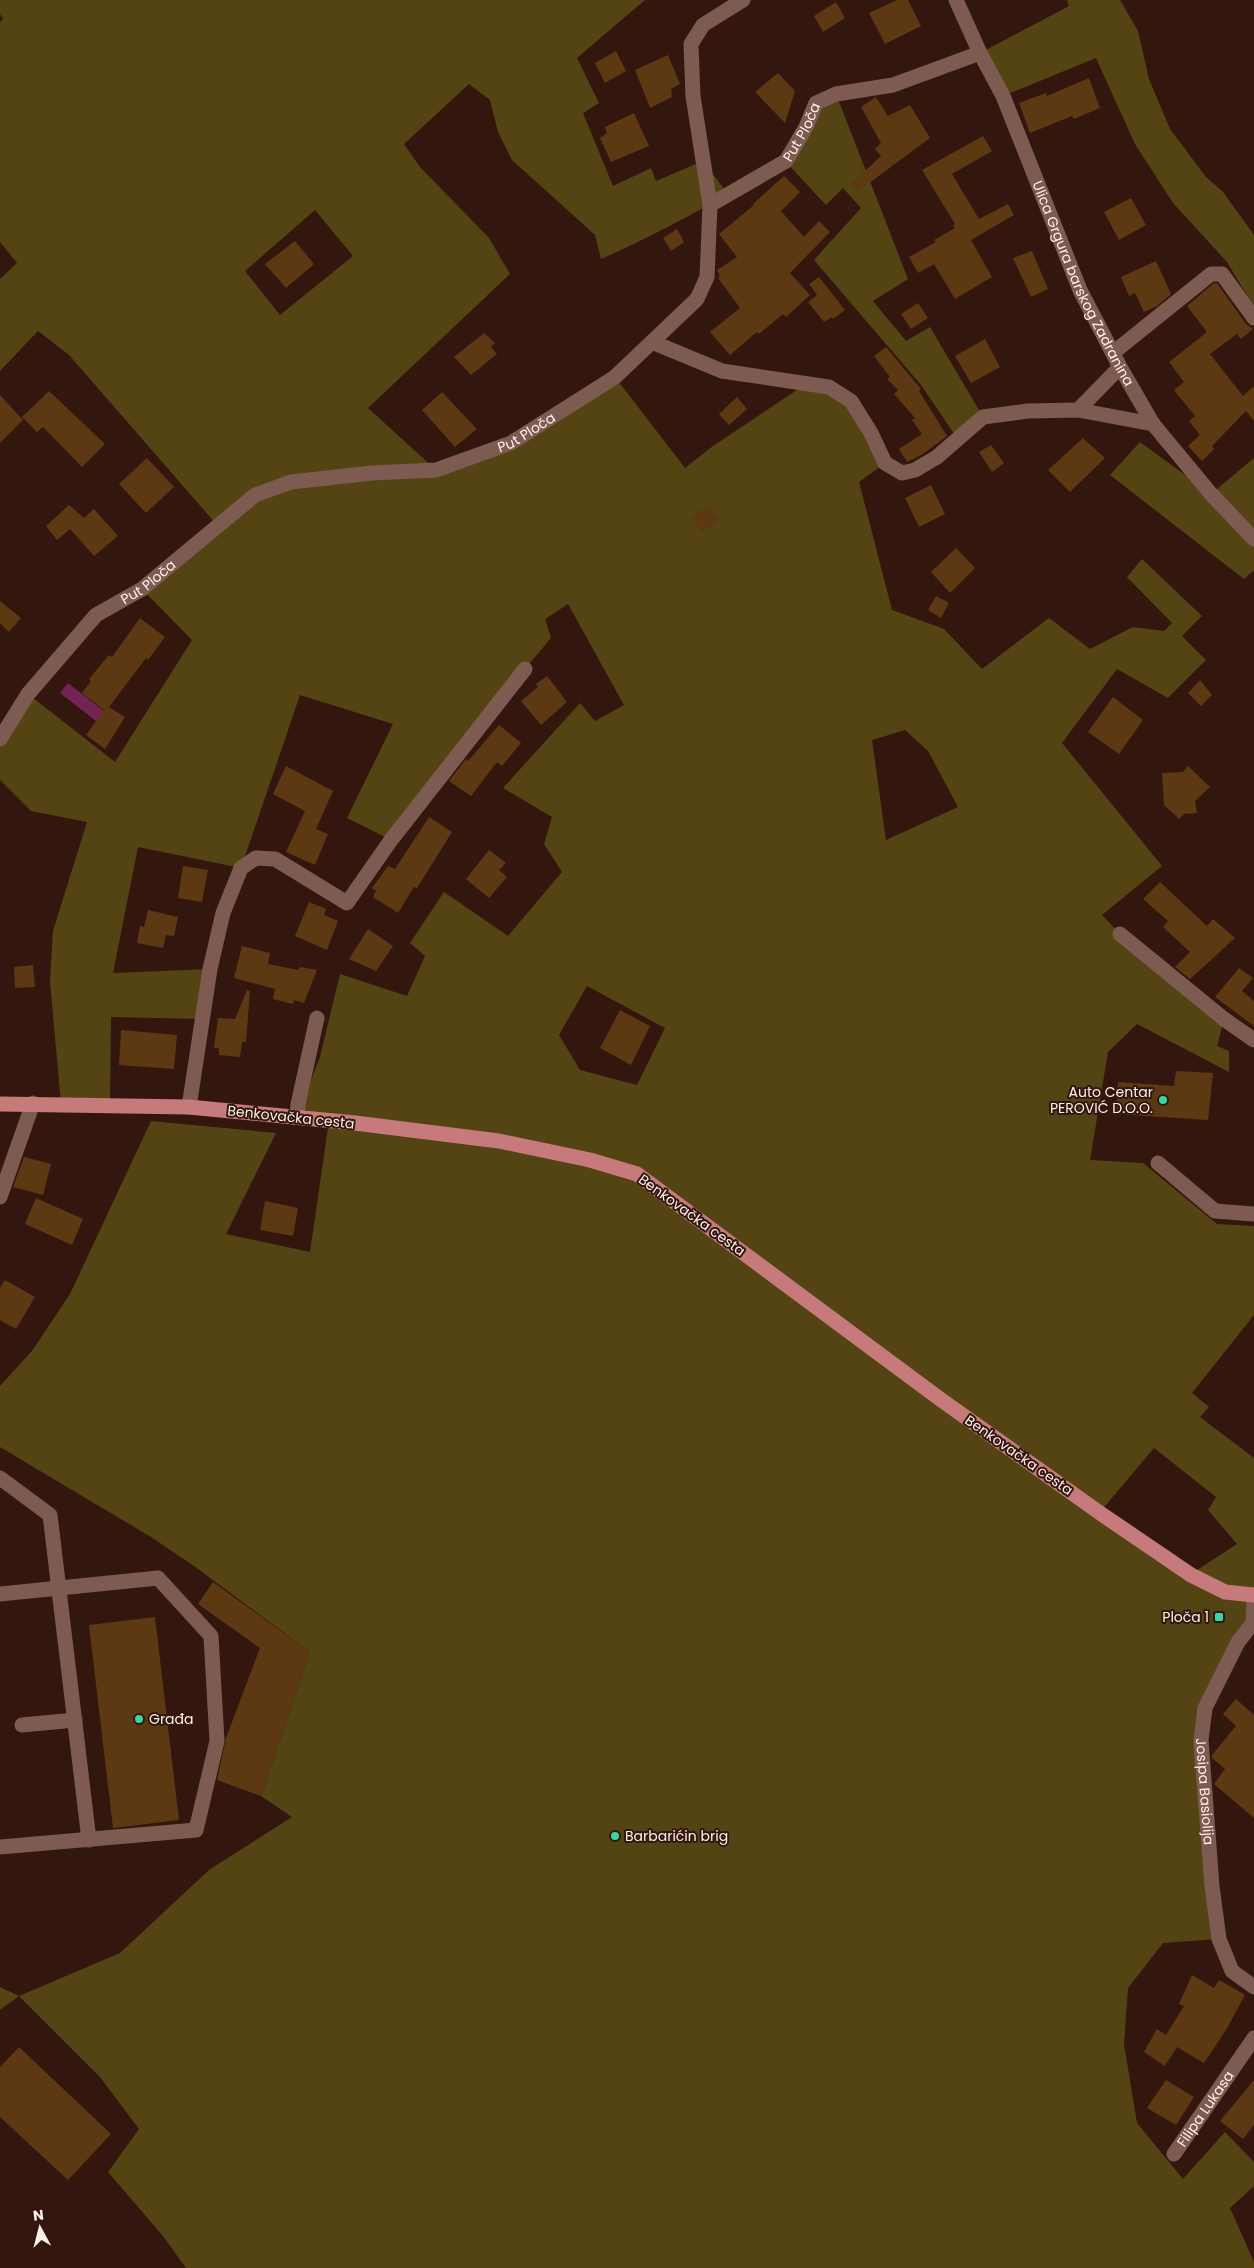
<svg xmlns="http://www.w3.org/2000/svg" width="1254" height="2268" viewBox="0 0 1254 2268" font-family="Poppins,sans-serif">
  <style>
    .green { fill: #544414; fill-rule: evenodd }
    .water { fill: #722552 }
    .building { fill: #5c3913 }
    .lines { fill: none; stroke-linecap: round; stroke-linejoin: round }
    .minor { stroke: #7d5b50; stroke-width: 15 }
    .major { stroke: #c67a7c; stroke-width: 15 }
    .poi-dot { fill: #3bd4a4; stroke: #33170e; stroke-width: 2 }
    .labels { text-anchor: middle; stroke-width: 4; stroke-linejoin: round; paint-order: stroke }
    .street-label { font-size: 14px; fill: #fcf0ec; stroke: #33170e }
    .poi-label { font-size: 14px; fill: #fcf0ec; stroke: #33170e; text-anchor: end }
  </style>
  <rect width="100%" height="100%" fill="#33170e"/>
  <path class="green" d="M0,0H645L577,58L599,103L583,113L613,186L651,168L656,181L703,161L724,189L780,158L816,103L836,94L908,279L873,301L906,341L930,327L983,417L957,438L921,385L814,260L861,208L843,188L826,205L785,161C725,196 665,231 601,259L595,235L512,160L498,132L490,100L469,84L404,144L420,167L489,238L510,274L368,408L436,470L511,443L615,377L685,468L713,446L806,384L851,401L885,463L859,482L892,610L944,629L982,669L1049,618L1090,649L1133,627L1164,631L1172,623L1127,577L1142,559L1202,616L1182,636L1206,660L1168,698L1117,669L1062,743L1162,866L1102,915L1120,934L1224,1019L1217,1046L1229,1051V1072L1137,1024L1108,1052L1090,1160L1143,1163L1217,1224L1254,1226V1315L1192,1393L1209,1407L1200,1417L1254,1458V1633L1238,1642L1205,1708L1219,1939L1163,1943L1128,1988L1124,2044L1137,2123L1183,2179L1225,2132L1254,2162V2186L1230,2208L1254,2262V2268H186L163,2236L108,2172L139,2129L100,2077L19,1996L0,2010V1987L19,1996L120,1953L209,1870L292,1817L261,1796L310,1652L194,1566L151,1537L0,1447V1386L32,1351L70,1294L151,1121L276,1133L226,1234L310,1252L329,1121L297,1117L320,1057L340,974L407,996L425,956L410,943L444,892L508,936L562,872L544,844L552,817L503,788L580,703L595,721L624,705L568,604L545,619L551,638L525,669L391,840L347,818L393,724L300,695L241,868L138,847L113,973L210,969L202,1019L111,1017L110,1104H61L50,981L53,931L87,822L31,811L0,780V739L28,694L115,762L192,640L142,589L217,525L69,355L38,331L0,371V279L17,263L0,242V22L3,19L0,14ZM315,210L353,256L280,315L245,271ZM905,730L928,751L958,807L886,840L872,740ZM587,986L665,1028L637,1085L580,1070L559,1035ZM1154,1448L1216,1497L1208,1510L1237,1544L1191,1574L1100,1512Z
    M1067,0H1120L1138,31L1149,79L1170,129L1206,177L1223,192L1254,235V307L1227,262L1173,203L1135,144L1096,58L1003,96L980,53L1069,6Z
    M1140,442L1211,494L1254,458V570L1244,579L1110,475Z"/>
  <path class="water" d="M68,683L104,711L96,721L60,693Z"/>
  <path class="building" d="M897,0H908L921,26L885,44L869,13Z
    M836,2L845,18L823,32L814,16Z
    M616,51L626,71L605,83L595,63Z
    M668,55L680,84L671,89L672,97L650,108L635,70Z
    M778,73L795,91L785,123L755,92Z
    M1089,78L1100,108L1074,119L1072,116L1030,133L1019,103L1046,93L1047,96Z
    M876,97L888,116L910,105L930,138L857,192L851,184L881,156L875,149L881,143L861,107Z
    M634,113L649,146L611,162L600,138L607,133L605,127Z
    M983,136L992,151L952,174L979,219L1008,204L1014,215L971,240L992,277L955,299L934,264L918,273L909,257L936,242L934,240L955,228L953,225L955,224L922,170Z
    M784,176L800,192L781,211L804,237L819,221L830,232L790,273L810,295L786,317L783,314L759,334L757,332L730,355L710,332L740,308L718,278L720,276L717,270L737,257L719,234L754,205L753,204Z
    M1131,198L1146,225L1119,240L1104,212Z
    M677,229L684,242L671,251L663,238Z
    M295,241L314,264L286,288L265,264Z
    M1032,251L1048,289L1031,297L1013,258Z
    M1156,261L1171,294L1157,306L1144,312L1135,293L1129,296L1121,277Z
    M819,277L845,310L833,319L832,317L824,322L808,302L817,295L809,284Z
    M1214,283H1217L1246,324L1253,329L1241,339L1237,334L1210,354L1243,396L1254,386V421L1246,411L1212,446L1214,449L1202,461L1188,446L1200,435L1189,421L1195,416L1174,390L1184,382L1169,362L1207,332L1187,306Z
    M918,303L928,318L911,329L901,314Z
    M484,333L495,343L491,347L497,354L471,375L454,357Z
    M985,339L1000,367L971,383L955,356Z
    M886,347L921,389L919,391L947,436L923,454L907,462L899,449L922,434L912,420L915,418L894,394L898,390L887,379L890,377L874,356Z
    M49,391L105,444L82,467L43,427L37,432L22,417Z
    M442,392L477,429L455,447L422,410Z
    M0,395L23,420L0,443Z
    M737,397L747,409L729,425L719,414Z
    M1083,438L1105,458L1070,492L1048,470Z
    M991,445L1004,463L992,472L979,452Z
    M147,458L174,487L146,513L119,484Z
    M931,485L945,514L919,527L905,498Z
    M69,505L84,518L94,509L118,536L94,556L70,529L57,540L46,526Z
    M708,506L719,521L702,533L691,517Z
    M956,548L975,568L950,593L931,572Z
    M936,596L949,603L941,618L928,610Z
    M0,601L21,618L9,632L0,623Z
    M140,618L165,637L148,660L146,658L109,707L125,717L105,749L86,735L104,710L82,693L91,681L89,679L109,655L112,657Z
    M547,676L567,702L541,725L521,701L538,687L536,684Z
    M1200,680L1212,695L1201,706L1188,693Z
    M1113,697L1143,720L1119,754L1088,732Z
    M499,725L521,743L502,766L497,762L471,796L449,781L466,759L468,761Z
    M286,766L333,791L316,829L328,834L315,865L286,852L305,811L273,794Z
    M1188,766L1210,787L1195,801L1197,813L1184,814L1179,819L1164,805L1162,773L1183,772Z
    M429,817L452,832L417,888L414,887L398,913L373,897L376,891L372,888L388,866L395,869Z
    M489,850L506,863L499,870L507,877L489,898L466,879Z
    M183,866L208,870L202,902L178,898Z
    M1160,882L1207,926L1213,919L1235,938L1190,979L1175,967L1190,952L1163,927L1168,921L1143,899Z
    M309,902L326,909L324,915L338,921L327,950L295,936Z
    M148,910L178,917L174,936L166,935L163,948L137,943L140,926L144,927Z
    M368,929L393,946L376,971L349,959Z
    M242,946L270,953L268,964L298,970L300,967L317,970L304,1003L294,1000L293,1004L273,999L275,989L234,978Z
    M33,965L35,987L15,988L14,967Z
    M1239,968L1253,978L1242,991L1254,1001V1026L1215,997Z
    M247,990L250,991L246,1042H242L240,1057L219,1055V1048H214L218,1018L235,1019Z
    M620,1010L650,1026L631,1065L600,1048Z
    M121,1030L177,1035L174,1069L119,1065Z
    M1176,1071L1213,1073L1208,1120L1116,1114L1118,1082L1174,1086Z
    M24,1157L51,1164L43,1195L13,1187Z
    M36,1198L83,1219L72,1245L25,1224Z
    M265,1201L298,1208L293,1236L260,1230Z
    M5,1280L35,1297L16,1329L0,1320V1288Z
    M213,1582L310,1652L261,1796L217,1780L226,1738L260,1648L198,1604Z
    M155,1617L179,1820L113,1828L89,1625Z
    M1236,1699L1254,1715V1818L1214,1784L1225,1769L1212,1758V1755L1236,1726L1223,1714Z
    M1192,1975L1214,1988L1219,1980L1245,1995L1226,2030L1204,2063L1177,2047L1165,2066L1144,2052L1157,2029L1166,2035L1184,2006L1179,2004Z
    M19,2047L111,2134L68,2180L0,2117V2067Z
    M1166,2080L1194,2097L1176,2125L1147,2108Z
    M1254,2080V2125L1243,2139L1220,2121Z"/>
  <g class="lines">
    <g class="minor">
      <path id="s1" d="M956,0L980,53L1003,96L1080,290L1120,367L1153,424L1211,494L1254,539"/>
      <path d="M710,205L693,96L691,44L703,25L743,0"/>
      <path d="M652,342L722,371L829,387L851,401L871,433L885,463L902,473L915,470L937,457L983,417L1028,411L1078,410L1153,424"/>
      <path d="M1114,352L1211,274H1222L1254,318"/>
      <path d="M1078,410L1120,367"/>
      <path id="s2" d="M0,739L28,694L96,615L142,589L255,495L291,482L372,473L436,470L511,443L615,377L697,299L707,277L710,205L786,161L806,127L816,103L836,94L893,85L980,53"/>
      <path d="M1120,934L1224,1019L1254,1040"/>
      <path d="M189,1107L210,969L223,913L241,868L256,858L275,859L347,903L391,840L525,669"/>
      <path d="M297,1117L298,1104L317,1018"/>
      <path d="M1158,1163L1215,1211L1254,1214"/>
      <path d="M0,1197L33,1103"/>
      <path d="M0,1478L50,1515L89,1840"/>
      <path d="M0,1594L158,1578L211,1636L217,1741L196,1830L0,1847"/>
      <path id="s3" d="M1254,1595L1253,1623L1238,1642L1205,1708L1201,1740L1212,1886L1219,1939L1232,1971L1254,1987"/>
      <path d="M22,1725L75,1720"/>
      <path id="s4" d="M1174,2154L1254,2038"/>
    </g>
    <path class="major" d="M0,1104L189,1107L355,1123L499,1141L590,1160L637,1174L940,1399L1100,1513L1191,1575L1225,1592L1254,1595"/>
  </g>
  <g class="poi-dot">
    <circle cx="1163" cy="1100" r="5"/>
    <rect x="1214" y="1612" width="10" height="10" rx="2.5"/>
    <circle cx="139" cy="1719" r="5"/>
    <circle cx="615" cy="1836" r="5"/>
  </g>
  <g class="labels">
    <g class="street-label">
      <text dy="5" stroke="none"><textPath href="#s2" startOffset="1074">Put Ploča</textPath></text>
      <text dy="5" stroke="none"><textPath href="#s1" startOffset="311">Ulica Grgura barskog Zadranina</textPath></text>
      <text dy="5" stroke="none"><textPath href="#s2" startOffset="639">Put Ploča</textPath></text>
      <text dy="5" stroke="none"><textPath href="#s2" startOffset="219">Put Ploča</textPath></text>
      <text transform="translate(291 1117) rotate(6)" y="5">Benkovačka cesta</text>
      <text transform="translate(692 1215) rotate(36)" y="5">Benkovačka cesta</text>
      <text transform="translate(1019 1455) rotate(35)" y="5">Benkovačka cesta</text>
      <text dy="5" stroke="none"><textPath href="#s3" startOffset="210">Josipa Basiolija</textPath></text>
      <text dy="5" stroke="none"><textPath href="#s4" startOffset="55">Filipa Lukasa</textPath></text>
    </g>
    <g class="poi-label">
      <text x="1153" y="1097">Auto Centar<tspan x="1153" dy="16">PEROVIĆ D.O.O.</tspan></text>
      <text x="1209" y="1622">Ploča 1</text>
      <text x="149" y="1724" text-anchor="start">Građa</text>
      <text x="625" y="1841" text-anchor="start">Barbarićin brig</text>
    </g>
  </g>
  <g transform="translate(40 2228) rotate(353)" stroke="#33170e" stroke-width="4" paint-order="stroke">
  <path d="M0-4L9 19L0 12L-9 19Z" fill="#fcf0ec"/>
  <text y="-8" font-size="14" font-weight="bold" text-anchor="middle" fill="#fcf0ec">N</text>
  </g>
</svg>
